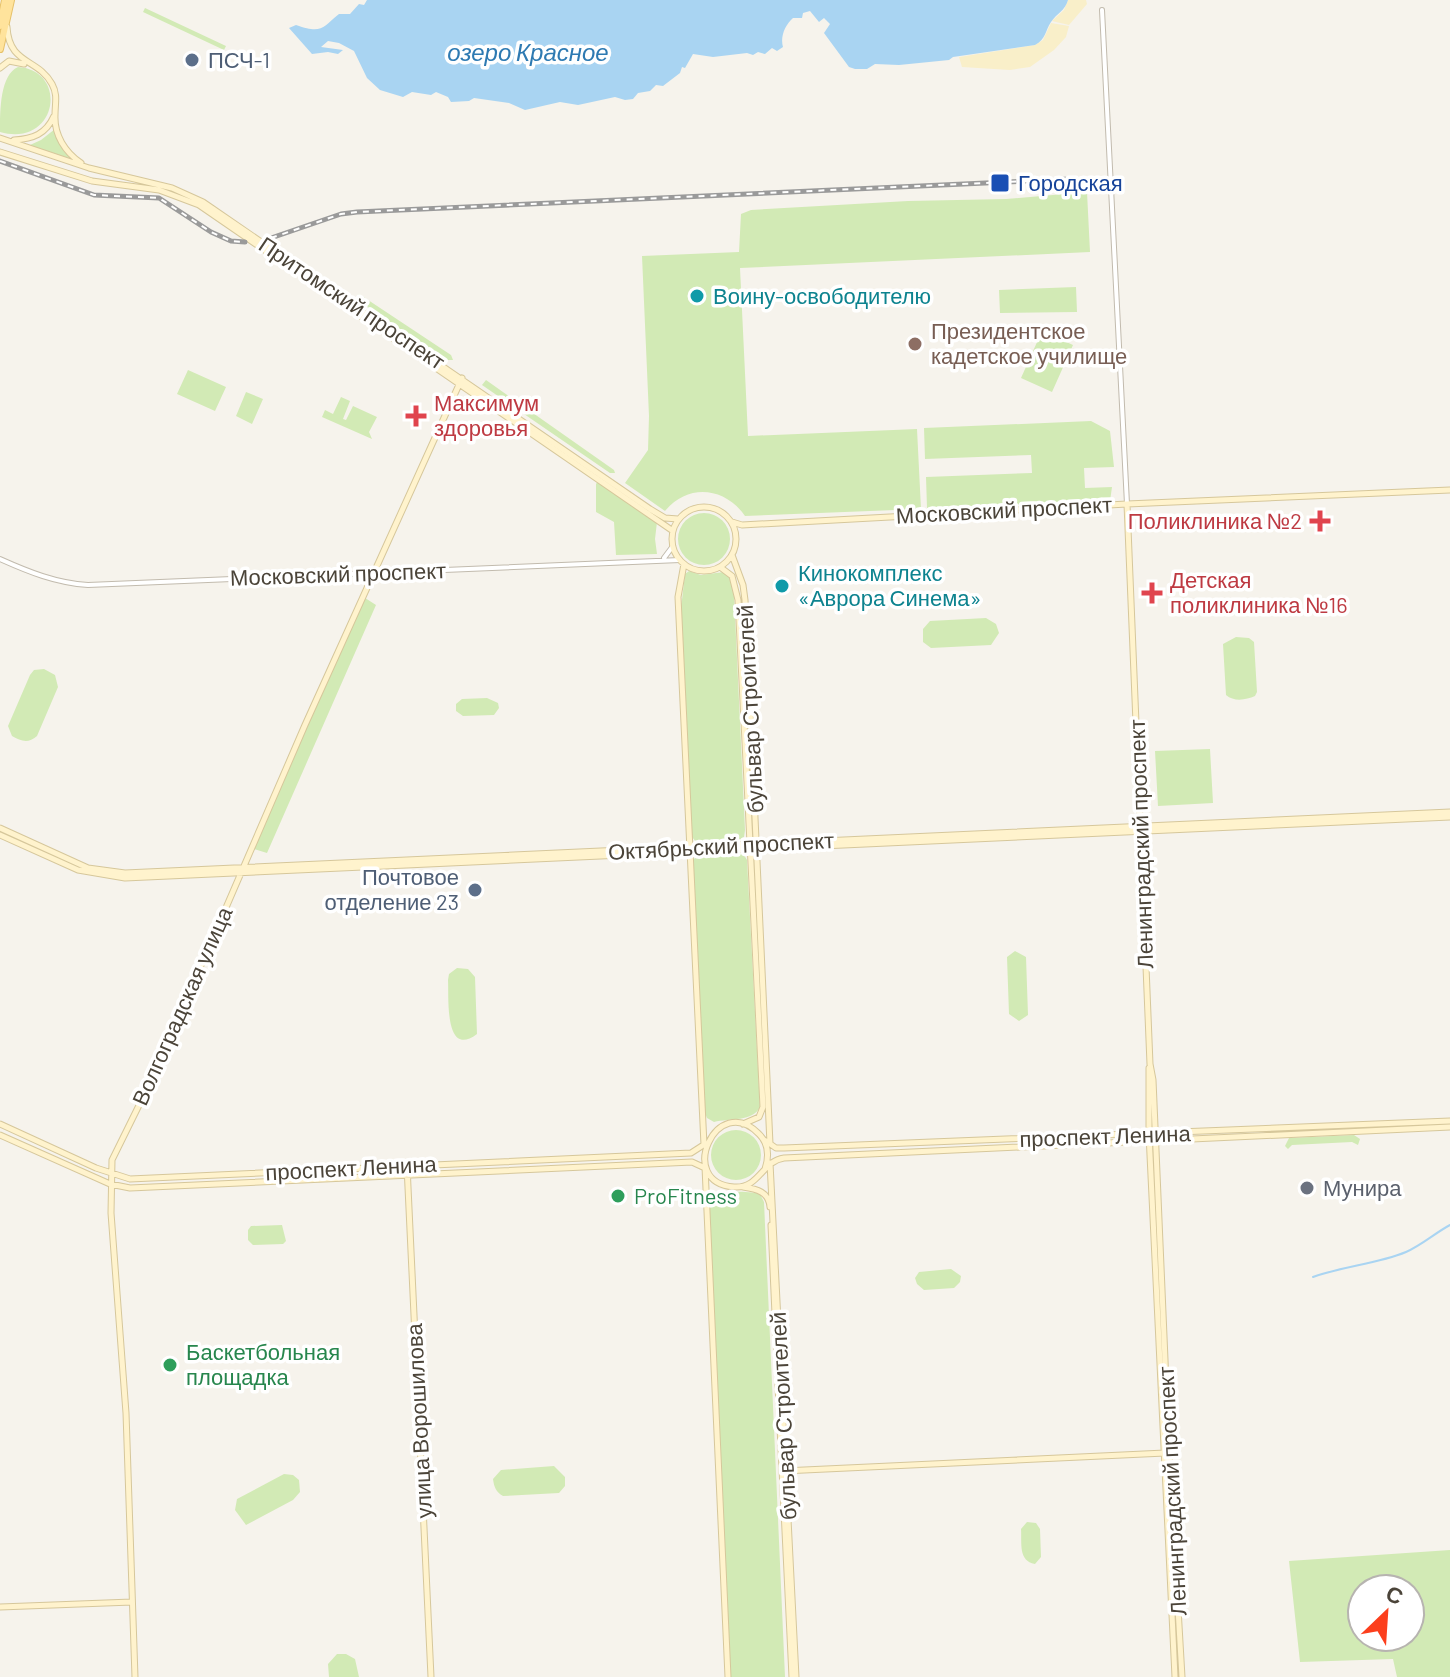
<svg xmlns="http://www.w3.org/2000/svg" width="1450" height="1677" viewBox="0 0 1450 1677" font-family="Barlow,sans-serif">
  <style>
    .green { fill: #d2eab5; fill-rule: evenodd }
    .sand { fill: #f9efc9 }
    .water { fill: #a9d4f2 }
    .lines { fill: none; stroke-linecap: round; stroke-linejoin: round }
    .stream { stroke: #a9d4f2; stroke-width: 2 }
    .street-casing { stroke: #c2bbae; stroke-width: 6 }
    .secondary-casing { stroke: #d6c79b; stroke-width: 7 }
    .primary-casing { stroke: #e6c16a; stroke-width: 8 }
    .street { stroke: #fff; stroke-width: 4 }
    .secondary { stroke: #fff3cd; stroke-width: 5 }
    .primary { stroke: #ffe39c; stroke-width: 6 }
    .rail-casing { stroke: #9a9a9a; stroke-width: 5 }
    .rail { stroke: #fff; stroke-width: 2; stroke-dasharray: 6; stroke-linecap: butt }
    .service-dot { fill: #5c6f8a; stroke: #fff; stroke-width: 3 }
    .transit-dot { fill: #1a4fb4; stroke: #fff; stroke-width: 3 }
    .culture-dot { fill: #0f9aa8; stroke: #fff; stroke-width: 3 }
    .education-dot { fill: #8d6e63; stroke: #fff; stroke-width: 3 }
    .health-dot { fill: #e0444e; stroke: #fff; stroke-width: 3 }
    .worship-dot { fill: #6b7280; stroke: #fff; stroke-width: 3 }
    .leisure-dot { fill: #2e9e5b; stroke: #fff; stroke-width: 3 }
    .labels { text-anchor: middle; stroke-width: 7; stroke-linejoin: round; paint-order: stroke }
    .service-label { font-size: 22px; fill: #4e5e75; stroke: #fff; text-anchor: start }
    .transit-label { font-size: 22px; fill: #164399; stroke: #fff; text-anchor: start }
    .culture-label { font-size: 22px; fill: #0d838f; stroke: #fff; text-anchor: start }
    .street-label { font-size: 22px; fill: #4b4439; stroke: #fff }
    .education-label { font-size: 22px; fill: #785e54; stroke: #fff; text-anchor: start }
    .health-label { font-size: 22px; fill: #be3a42; stroke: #fff; text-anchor: start }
    .worship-label { font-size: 22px; fill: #5b616d; stroke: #fff; text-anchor: start }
    .leisure-label { font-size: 22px; fill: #27864d; stroke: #fff; text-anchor: start }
    .water-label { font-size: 24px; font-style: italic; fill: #2e7ab2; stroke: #fff }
  </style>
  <rect width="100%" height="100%" fill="#f6f3ec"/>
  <path class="green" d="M145,8L226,46L224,50L143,12Z
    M18,67C69,70 58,148 0,132C0,110 0,75 18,67Z
    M55,129L62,148L74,160L30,145L41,140Z
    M1087,192L1090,252L740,268L748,436L917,429L921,509L745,516C725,487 688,483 665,511L625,483L648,450L649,416L642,256L739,252L741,214L751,210L908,201L1006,199Z
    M1076,287L1077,312L1000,313L999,290Z
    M359,294L451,355L453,360H446L364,305L356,299Z
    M1042,331L1073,345L1052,392L1021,378Z
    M188,370L226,387L215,411L177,394Z
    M486,380L614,470L615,473H610L482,385Z
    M246,392L263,399L252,424L236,416Z
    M341,397L350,401L343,419L346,420L353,406L377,417L369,432L372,439L322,417L325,410L333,414Z
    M1091,421L1110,431L1114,467L1084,468L1085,488L1112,487L1110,501L927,508L926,477L1032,473L1031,455L925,459L924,428Z
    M598,481L657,522L655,539L657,554L616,555L614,522L596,512V484Z
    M678 539a26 26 0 1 1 52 0a26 26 0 1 1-52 0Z
    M689,571L701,575L724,572L730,577L734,594L745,830L744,837L737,841L697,843L692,837L681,608L685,574Z
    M362,596L376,605L267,853L254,849Z
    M986,618L996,624L999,633L991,645L931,648L923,642V629L930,621Z
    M1236,637L1249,638L1254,642L1257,692L1255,696C1246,700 1234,702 1226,695L1223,644Z
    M44,669L55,675L58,687L37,736C28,744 21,741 12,736L8,726L30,675L34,670Z
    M487,698L498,703L499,708L494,715L463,716L456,711V704L462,699Z
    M1210,749L1213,803L1158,806L1155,751Z
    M739,853L744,855L747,860L760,1107C753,1122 730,1118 714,1122L707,1118L705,1113L693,860L698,855Z
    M1015,951L1026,957L1028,1015L1019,1021L1009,1014L1007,957Z
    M457,968L468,969L475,977L477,1034C444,1059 449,997 448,980L449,974Z
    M711 1155a25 25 0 1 1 50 0a25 25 0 1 1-50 0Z
    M1354,1135L1360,1139L1358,1145L1352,1142L1292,1145L1288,1149L1285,1146L1289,1138Z
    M716,1191C726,1192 753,1191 760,1194L764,1202L785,1677H730L709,1200L711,1194Z
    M282,1225L286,1241L283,1244L253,1245L248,1240V1230L251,1226Z
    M951,1269L961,1276L960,1282L954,1288L924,1290L917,1284L915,1278L919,1272Z
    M554,1466L565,1477V1486L559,1493L503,1496C496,1492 494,1487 493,1479L501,1470Z
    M284,1474L293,1475L299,1480L300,1492L293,1500L246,1525L235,1510L237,1499Z
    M1027,1522L1036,1523L1040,1529L1041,1557L1035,1564C1018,1561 1022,1543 1021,1529Z
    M1450,1550V1677H1397L1393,1659L1300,1662L1289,1561ZM1362,1589H1410V1637H1362Z
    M337,1654H346L355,1659L359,1677H329L328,1664Z"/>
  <path class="sand" d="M1068,0H1086L1087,4L1069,25L1052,21L1064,10Z
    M1051,23L1069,26L1066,37L1054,50L1030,67L1010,70L962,67L959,57L1035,45L1043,40Z"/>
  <path class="water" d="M367,0H1068C1065,11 1057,13 1051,22C1045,31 1046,39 1035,45L953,57L949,60L899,65L875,64L867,69H855L849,67L824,33L830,24L824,18L819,22L810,11L803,13L802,18H793C785,25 780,37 783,47L777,51L772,48L765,54L758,52L753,55L747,53L713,57L693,54L685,68L682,67L680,73L663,86L656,85L650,91L638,93L633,99L625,100L615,97L578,105L560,102L525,110L509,103L474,98L469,101L451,102L448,97L436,92L431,95L412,92L403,97L380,90L367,78L354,51L339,43L328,41L321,47L343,50L338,54L328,52L312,54L289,28L296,25C322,34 322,28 339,14H350L359,4L364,5Z"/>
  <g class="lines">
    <path class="stream" d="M1313,1277C1344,1266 1377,1264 1406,1252C1422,1245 1435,1233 1450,1225"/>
    <defs>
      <path id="street" d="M1102,10L1127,504
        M664,558L673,546
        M0,559C29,572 56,583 88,585L680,560"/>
      <path id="secondary" d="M7,27C9,65 38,58 52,84C58,95 55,103 55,115C54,135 65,152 81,163
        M0,68L9,61L24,64
        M0,138L89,168L172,188L203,202L650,509L665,518L678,519
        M14,140C33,139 46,134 54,116
        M0,152L92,181L159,190L199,205L673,531
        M1127,504L1150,1064L1153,1080L1169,1453L1182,1677
        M672 539a32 32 0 1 1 64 0a32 32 0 1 1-64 0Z
        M732,522L742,525L1127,504L1450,490
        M732,555L743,585L745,600L770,1144
        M684,564L678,597L704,1145
        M720,567L732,576L738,600L763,1107L759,1117L743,1124
        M0,828L88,868L125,873L1450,812
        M0,835L78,870L125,878L1450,817
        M1149,1068V1134L1175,1677
        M0,1124L96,1168L130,1179L691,1153L705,1144
        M0,1135L110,1184L130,1188L692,1162L705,1168
        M766,1141L776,1148H784L1450,1121
        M770,1163L796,1677
        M407,1166L431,1677
        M705,1167L728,1677
        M765,1169C769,1157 769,1144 759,1134C717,1090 675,1183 734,1187C759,1189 762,1161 784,1158L1450,1127
        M743,1187C757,1189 769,1192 770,1207
        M771,1225L777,1359
        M778,1385L792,1677
        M783,1471L1165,1453
        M0,1607L132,1602
        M135,1677L126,1413L111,1213L112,1160L151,1081L305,725L462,378"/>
      <path id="primary" d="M0,26L5,0
        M0,49L11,0"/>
    </defs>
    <use href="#street" class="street-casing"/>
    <use href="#secondary" class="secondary-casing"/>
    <use href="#primary" class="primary-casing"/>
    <use href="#street" class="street"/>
    <use href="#secondary" class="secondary"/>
    <use href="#primary" class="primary"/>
    <defs>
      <path id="rail" d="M0,161L94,195L159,198L211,232L231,241L245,242
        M271,238L341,214L357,212L1070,179"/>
    </defs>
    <use href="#rail" class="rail-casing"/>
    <use href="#rail" class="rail"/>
  </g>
  <g class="service-dot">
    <circle cx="192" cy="60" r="8"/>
    <circle cx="475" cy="890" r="8"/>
  </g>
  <rect class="transit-dot" x="990" y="173" width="20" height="20" rx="4"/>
  <g class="culture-dot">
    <circle cx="697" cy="296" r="8"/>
    <circle cx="782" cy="586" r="8"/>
  </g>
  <circle class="education-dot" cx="915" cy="344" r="8"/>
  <g class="health-dot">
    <path d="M412 404h8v8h8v8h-8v8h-8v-8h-8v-8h8z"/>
    <path d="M1316 509h8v8h8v8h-8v8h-8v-8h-8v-8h8z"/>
    <path d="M1148 581h8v8h8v8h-8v8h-8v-8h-8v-8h8z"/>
  </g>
  <circle class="worship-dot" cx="1307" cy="1188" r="8"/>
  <g class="leisure-dot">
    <circle cx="618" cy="1196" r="8"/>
    <circle cx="170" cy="1365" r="8"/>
  </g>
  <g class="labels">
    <g class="service-label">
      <text x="208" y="68">ПСЧ-1</text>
      <text x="459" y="885" text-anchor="end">Почтовое<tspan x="459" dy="25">отделение 23</tspan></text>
    </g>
    <g class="transit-label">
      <text x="1018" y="191">Городская</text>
    </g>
    <g class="culture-label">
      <text x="713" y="304">Воину-освободителю</text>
      <text x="798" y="581">Кинокомплекс<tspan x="798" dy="25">«Аврора Синема»</tspan></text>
    </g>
    <g class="street-label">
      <text transform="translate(352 303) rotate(34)" y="8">Притомский проспект</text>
      <text transform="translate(1004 510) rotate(-3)" y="8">Московский проспект</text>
      <text transform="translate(338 574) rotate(-2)" y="8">Московский проспект</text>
      <text transform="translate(750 709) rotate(-93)" y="8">бульвар Строителей</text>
      <text transform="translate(1141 844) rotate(-92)" y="8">Ленинградский проспект</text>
      <text transform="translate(721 846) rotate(-3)" y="8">Октябрьский проспект</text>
      <text transform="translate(182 1006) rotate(-66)" y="8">Волгоградская улица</text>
      <text transform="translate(1105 1136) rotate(-2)" y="8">проспект Ленина</text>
      <text transform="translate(351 1168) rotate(-3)" y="8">проспект Ленина</text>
      <text transform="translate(783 1416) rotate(-93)" y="8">бульвар Строителей</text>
      <text transform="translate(419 1421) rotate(-93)" y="8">улица Ворошилова</text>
      <text transform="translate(1172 1491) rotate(-93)" y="8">Ленинградский проспект</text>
    </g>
    <g class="education-label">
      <text x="931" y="339">Президентское<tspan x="931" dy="25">кадетское училище</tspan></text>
    </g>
    <g class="health-label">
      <text x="434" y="411">Максимум<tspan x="434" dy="25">здоровья</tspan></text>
      <text x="1302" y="529" text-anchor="end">Поликлиника №2</text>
      <text x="1170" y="588">Детская<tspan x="1170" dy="25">поликлиника №16</tspan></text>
    </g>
    <g class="worship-label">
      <text x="1323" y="1196">Мунира</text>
    </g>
    <g class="leisure-label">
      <text x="634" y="1204">ProFitness</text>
      <text x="186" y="1360">Баскетбольная<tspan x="186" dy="25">площадка</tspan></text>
    </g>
    <g class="water-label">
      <text x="528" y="61">озеро Красное</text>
    </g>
  </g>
  <g transform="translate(1386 1613) rotate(25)"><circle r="38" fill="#ffffff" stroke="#b7b4b0" stroke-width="2"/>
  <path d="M0-6L14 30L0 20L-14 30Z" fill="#fc3f1d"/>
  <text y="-12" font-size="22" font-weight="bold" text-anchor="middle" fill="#4b4439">С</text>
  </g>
</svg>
